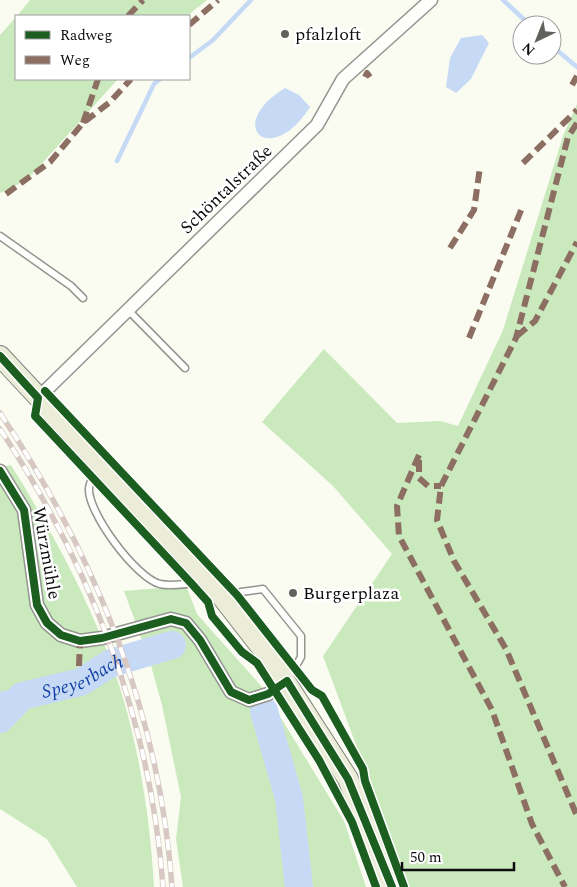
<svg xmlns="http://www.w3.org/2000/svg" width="577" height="887" viewBox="0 0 577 887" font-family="Spectral,serif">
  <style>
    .forest { fill: #caeabe }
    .water { fill: #c6daf6 }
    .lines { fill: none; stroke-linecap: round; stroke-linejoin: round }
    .stream { stroke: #c6daf6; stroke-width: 4.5 }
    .canal { stroke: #c6daf6; stroke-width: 16 }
    .river { stroke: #c6daf6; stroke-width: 28 }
    .service-casing { stroke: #949490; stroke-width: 9 }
    .minor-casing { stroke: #949490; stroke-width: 15 }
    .primary-casing { stroke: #81817d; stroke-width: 22 }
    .service { stroke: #fefefd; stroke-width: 6 }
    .minor { stroke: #fefefd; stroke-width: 12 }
    .primary { stroke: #ecedd8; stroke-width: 20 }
    .rail-casing { stroke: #d7c8c3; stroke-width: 5.5 }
    .rail { stroke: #fff; stroke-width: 4; stroke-dasharray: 11; stroke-linecap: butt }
    .quiet { stroke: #8d6e63; stroke-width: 6; stroke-dasharray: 12 6; stroke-linecap: butt }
    .cycleway-casing { stroke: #fff; stroke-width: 11 }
    .cycleway { stroke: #1b5e20; stroke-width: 8 }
    .poi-dot { fill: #60605d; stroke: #fff; stroke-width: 2 }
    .labels { text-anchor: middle; stroke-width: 5; stroke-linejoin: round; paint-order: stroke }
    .poi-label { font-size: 18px; fill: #0d0d0d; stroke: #fff; text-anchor: start }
    .street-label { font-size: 18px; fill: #0d0d0d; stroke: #fff }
    .water-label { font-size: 19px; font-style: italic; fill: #1341a3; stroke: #fff }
  </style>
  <rect width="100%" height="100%" fill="#fafbf1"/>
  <path class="forest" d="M30,0H207L187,16H17Z
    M16,17V79H118L27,180L0,193V35Z
    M577,104V887H409L323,656L392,554L333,486L262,422L324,349L397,423L440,421L458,426L503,330L563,136Z
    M11,465C50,528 86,594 112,664C137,734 150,813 154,887H77L47,839L0,809V467Z
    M186,586L197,614L262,687L344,821L366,887H183L176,839L181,797L162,705L150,662L124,591Z"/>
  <path class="water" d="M482,35L489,43L471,79L456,93L446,87L450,58L461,38Z
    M285,88L299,95L310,107C271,169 223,126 285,88Z"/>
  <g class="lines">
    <path class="stream" d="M503,0L530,25
      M552,46L577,67
      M189,58L213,40L251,0
      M117,161L154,84L160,79"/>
    <path class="canal" d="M0,700L22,696"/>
    <g class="river">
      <path d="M264,711L289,798L299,887"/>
      <path id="s1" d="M0,719L22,696L81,682L111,663L172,645"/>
    </g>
    <defs>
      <path id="service" d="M0,236L71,286L83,298
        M128,310L185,368
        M99,467C95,473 90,480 89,488C87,512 136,578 160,584C174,587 192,583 206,581
        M229,601L241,592L263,589L301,636V657L288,680"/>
      <path id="minor" d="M38,398L317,125L343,79L431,0
        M0,471L24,510L37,605L47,623L61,635L80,641L102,638L171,619L186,623L200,640L231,692L249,700L268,694L287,681"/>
      <path id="primary" d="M0,356L209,580L272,661L348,779L392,887"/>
    </defs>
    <use href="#service" class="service-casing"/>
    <use href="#minor" class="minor-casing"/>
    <use href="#primary" class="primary-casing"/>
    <use href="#service" class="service"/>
    <use href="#minor" class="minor"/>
    <use href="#primary" class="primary"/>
    <defs>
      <path id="rail" d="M0,413C95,555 160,715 172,887
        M0,429C91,566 151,722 163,887"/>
    </defs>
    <use href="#rail" class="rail-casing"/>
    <use href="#rail" class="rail"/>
    <path class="quiet" d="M128,16L143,0
      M189,25L218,0
      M365,77L367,73L370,77
      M572,85L577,76
      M83,123L98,79
      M577,123L568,137L516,338L441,486L437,520L454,561L506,649L577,816
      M523,163L577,110
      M6,194L50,162L83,123L110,102L131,79
      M450,248L474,210L480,167
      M517,336L535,321L577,242
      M469,338L522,208
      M419,455L397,506L399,536L492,710L532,824L565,887
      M419,460V478L428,486H441
      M79,666L80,641"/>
    <defs>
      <path id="cycleway" d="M0,356L38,398L35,416L191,583L208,602L212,616L242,652L257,663L319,760L352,822L376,887
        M45,391L237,595L312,690L322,696L363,769L365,781L404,887
        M0,471L24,510L37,605L47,623L61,635L80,641L102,638L171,619L186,623L200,640L231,692L249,700L268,694L287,681L348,779L392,887"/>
    </defs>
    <use href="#cycleway" class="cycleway-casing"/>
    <use href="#cycleway" class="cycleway"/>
  </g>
  <g class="poi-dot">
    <circle cx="285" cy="34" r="5"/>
    <circle cx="293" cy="593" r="5"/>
  </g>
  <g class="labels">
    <g class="poi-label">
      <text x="295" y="40">pfalzloft</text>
      <text x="303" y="599">Burgerplaza</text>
    </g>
    <g class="street-label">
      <text transform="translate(226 189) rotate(-44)" y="6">Schöntalstraße</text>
      <text transform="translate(47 553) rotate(80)" y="6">Würzmühle</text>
    </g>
    <g class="water-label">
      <text dy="7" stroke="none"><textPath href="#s1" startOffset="96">Speyerbach</textPath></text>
    </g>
  </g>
  <rect x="15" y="15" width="175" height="65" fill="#ffffff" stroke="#9e9e9e"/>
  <rect x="25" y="31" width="25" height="8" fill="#1b5e20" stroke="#9e9e9e"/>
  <text x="60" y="40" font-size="15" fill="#0d0d0d">Radweg</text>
  <rect x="25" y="56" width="25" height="8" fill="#8d6e63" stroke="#9e9e9e"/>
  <text x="60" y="65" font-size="15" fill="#0d0d0d">Weg</text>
  <g transform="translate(537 40) rotate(223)"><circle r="24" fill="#ffffff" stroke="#9e9e9e"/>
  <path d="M0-4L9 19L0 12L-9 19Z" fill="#60605d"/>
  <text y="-8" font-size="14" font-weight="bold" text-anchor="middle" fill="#0d0d0d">N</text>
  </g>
  <path d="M402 862v8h112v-8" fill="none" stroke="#0d0d0d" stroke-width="2.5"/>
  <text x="410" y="862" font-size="15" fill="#0d0d0d" stroke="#ffffff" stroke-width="4" paint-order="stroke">50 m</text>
</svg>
